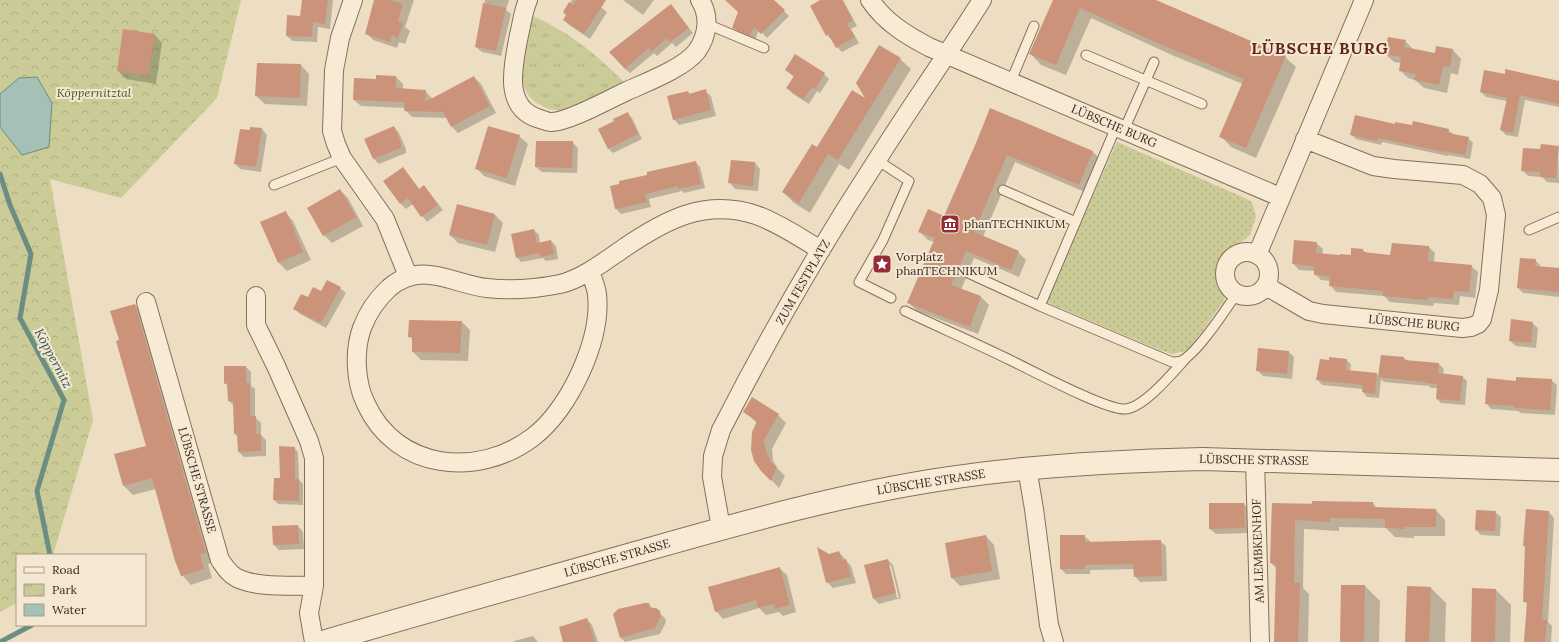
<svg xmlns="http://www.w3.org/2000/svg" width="1559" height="642" viewBox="0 0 1559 642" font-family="Lora,serif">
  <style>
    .grass { fill: url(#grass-dots) }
    .forest { fill: url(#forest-crowns) }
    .park { fill: url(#park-tufts) }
    .water { fill: #a5c0b5; stroke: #6c8e82 }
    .shadow { fill: #0003; fill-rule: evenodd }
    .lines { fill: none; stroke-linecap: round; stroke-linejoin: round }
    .stream { stroke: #6c8e82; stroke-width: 5 }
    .building { fill: #cb9379 }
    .service-casing { stroke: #876e5a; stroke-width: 11 }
    .minor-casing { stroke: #876e5a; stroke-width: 20 }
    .tertiary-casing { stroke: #876e5a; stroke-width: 24 }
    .service { stroke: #f8ebd6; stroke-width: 9 }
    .minor { stroke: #f8ebd6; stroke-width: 18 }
    .tertiary { stroke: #f8ebd6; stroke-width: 22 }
    .labels { text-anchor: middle; stroke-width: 4; stroke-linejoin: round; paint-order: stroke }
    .park-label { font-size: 12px; font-style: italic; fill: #4c5324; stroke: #f5e8d2 }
    .street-label { font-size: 12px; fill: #37281e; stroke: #f5e8d2 }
    .poi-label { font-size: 12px; fill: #37281e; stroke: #f5e8d2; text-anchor: start }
    .water-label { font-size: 13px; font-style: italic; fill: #2d5750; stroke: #f5e8d2 }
    .district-label { font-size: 16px; font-weight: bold; letter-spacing: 1px; fill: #63251d; stroke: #f5e8d2 }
  </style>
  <defs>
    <pattern id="grass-dots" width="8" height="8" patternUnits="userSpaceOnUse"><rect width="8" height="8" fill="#cacb96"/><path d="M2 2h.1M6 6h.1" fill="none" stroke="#aeae81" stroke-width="1.8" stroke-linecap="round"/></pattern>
    <pattern id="forest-crowns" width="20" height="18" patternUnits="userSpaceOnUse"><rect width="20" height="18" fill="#cacb96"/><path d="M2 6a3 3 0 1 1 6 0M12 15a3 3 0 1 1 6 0" fill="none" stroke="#aeae81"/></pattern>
    <pattern id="park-tufts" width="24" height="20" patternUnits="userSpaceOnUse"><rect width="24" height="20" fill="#cacb96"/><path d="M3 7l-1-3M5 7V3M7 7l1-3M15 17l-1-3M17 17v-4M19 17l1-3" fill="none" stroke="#aeae81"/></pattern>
  </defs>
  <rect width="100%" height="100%" fill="#edddc2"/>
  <path class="grass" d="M1117,142L1245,198L1252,202L1256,217L1250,235L1244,240L1226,251L1218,263L1216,272L1217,282L1225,295L1224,300L1189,350L1173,354L1162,351L1046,302Z"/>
  <path class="forest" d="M0,0H241L217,98L121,198L50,179L93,420L53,555H17V603L0,612Z"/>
  <path class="park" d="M533,16C569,32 596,54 624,82C606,91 586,104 565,109C557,112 546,109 539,104C508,85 526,44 533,16Z"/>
  <path class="water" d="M37,77L52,103L49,147L22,155L0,127V94L19,78Z"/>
  <path class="shadow" d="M303,0H333L330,29L318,27L317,42L293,41L287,36L301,17Z
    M375,0H414L405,27L410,31L405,44L399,42L397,48L373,40L366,33Z
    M485,0H509L506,10L511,14L501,56L482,52L476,47Z
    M572,0H592L607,12L590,39L569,25L564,20L567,15L564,12Z
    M623,0H654L643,15Z
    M730,0H773L789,16L767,38L759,30L755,40L738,32L733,27L739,12Z
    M819,0H843L857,26L851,29L859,43L842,52L837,47L832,40L827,35L811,6L820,1Z
    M1054,0H1153L1285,57L1296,67L1256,158L1231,147L1221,136L1243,84L1174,56L1091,18L1066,75L1041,65L1031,54Z
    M671,6L693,33L676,47L672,43L657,56L654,53L630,73L625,69Z
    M154,34L162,43L156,84L126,79L118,71Z
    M1405,41L1413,49L1436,54L1437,47L1453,50L1461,59L1458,75L1451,73L1447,93L1424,88L1415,80L1408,78L1400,70L1401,63L1394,62L1385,54Z
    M900,59L911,69L849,170L839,164L810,213L794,203L783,192L817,148L868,101Z
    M301,65L309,74L307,106L265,104L256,96Z
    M786,70L824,74L829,79L820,93L817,91L809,104L793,94L787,88L794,77Z
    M377,76L396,77L403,84V90L425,91L432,98V99L474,77L481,84L496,113L458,133L451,126L447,118L412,117L405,110V108L361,106L354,100L377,80Z
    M1559,82V107L1525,100L1518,137L1506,135L1501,130L1507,101L1486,97L1481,92Z
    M705,91L711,96L716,116L679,125L674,119L688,92L690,94Z
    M990,109L1093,152L1101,160L1087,193L1015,162L983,237L1018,252L1026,260L1019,277L974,258L961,290L981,297L989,305L978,334L917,311L909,303L934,242L928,240L920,232L945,217L977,143Z
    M628,114L632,118L642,139L613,153L608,148L616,122Z
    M1396,126L1448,130L1453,134L1468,138L1473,143L1470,159L1448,155V156L1382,142L1381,145L1356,139L1352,135Z
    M394,127L399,133L406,149V153L379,164L374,159L366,139Z
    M251,128L262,129L267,135L261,172L240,169L235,163Z
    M519,136L528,144L515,186L484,176L476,168Z
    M572,142L578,148L577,173L542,172L536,167Z
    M1558,147L1559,183L1547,182L1542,177L1528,176L1522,170L1541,150Z
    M732,161L755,163L760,169L758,191L735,189L730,183Z
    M695,162L700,167L705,188L684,193L682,191L649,199L651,207L621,214L616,209L611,187Z
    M403,168L420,190L424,186L429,192L443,210L427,222L413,204L406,209L400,203Z
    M340,190L348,198L363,226L332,243L324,235Z
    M285,212L293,221L311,260L287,271L279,263Z
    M495,215L503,223L495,252L458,243L450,235Z
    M534,230L539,235L540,244L551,241L556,246L558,259L546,261L543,258L521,262L517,257Z
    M1316,243L1323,249L1322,255L1351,256L1363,250L1367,254L1391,257L1429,247L1435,253L1434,262L1471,266L1478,272L1475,298L1460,296L1459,305L1434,303L1433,306L1390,302L1384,296L1336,292L1330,285V281L1321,280L1315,274V271L1299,270L1293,263Z
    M1535,260L1540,265V267L1559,269V297L1523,293L1518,288Z
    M340,288L346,293L326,328L300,314L294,308L308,299L321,292Z
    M135,305L144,314L214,562L208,564L212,578L191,585L182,575L156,489L133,495L124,486L147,446Z
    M410,321L462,322L470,330L468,361L421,360L413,352V340L409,336Z
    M1532,323L1538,328L1536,348L1516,346L1510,341Z
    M1289,352L1294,357L1292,379L1263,376L1258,371Z
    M1381,356L1404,358L1408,361L1439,364L1444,369L1443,375L1463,377L1467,381L1465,405L1441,403L1437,399L1438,388H1431L1429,386L1384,382L1381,379L1379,398L1367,397L1363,392V389L1322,385L1318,380L1330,361L1346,360L1351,364L1350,372L1377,374L1379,377Z
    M246,367L251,372V386L255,389V417L261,423V435L266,440V456L244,457L238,451V437L235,434L234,406L229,401V387L225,383Z
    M1551,380L1557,385L1555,415L1521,413L1518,411L1491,409L1486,403L1517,382Z
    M745,412L778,415L786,423L772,449L773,460L777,468L785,476L779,488L762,470L757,423Z
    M294,448L298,452L299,480L303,484V505L278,504L274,500L281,479Z
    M1373,503L1377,508L1436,510L1445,520V536H1414V538L1395,537L1386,528L1339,527V531L1304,529L1303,588L1309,594L1308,642H1276L1277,569L1271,563L1272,504Z
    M1244,504L1249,509L1250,533L1216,534L1210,529Z
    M1495,512L1501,517L1500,536L1481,535L1476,530Z
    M1549,512L1554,518L1548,622L1552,626L1551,642H1524L1528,605L1524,601L1526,549L1524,546Z
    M298,526L303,532L304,549L279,550L274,545Z
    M986,536L994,545L1000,579L960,586L952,578L946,544Z
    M1084,536L1090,541V543L1160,541L1166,546L1167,581L1140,582L1135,576V569L1090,570V574H1066L1061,569Z
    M839,552L851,566L856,583L833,588L827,582L829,555Z
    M888,560L893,565L901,598L879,604L873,598ZM889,565H891L899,598H897Z
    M779,568L787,575L796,612L783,616L779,612L766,615L759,608L723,619L716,611Z
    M1342,586H1365L1380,601L1379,642H1341Z
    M1408,587L1431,588L1446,603L1445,642H1406Z
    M1496,590L1511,605L1510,642H1472Z
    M648,604L665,618L666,622L660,634L625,642L621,638Z
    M587,619L592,625L598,642H565Z
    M533,636L538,642H514V641Z"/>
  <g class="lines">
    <path class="stream" d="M0,174L10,205L31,254L20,318L64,400L37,491L50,555
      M0,642L32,625"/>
  </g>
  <path class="building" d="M302,0H328L325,24L313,22L312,37L286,36L287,15L300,16Z
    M374,0H389L403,4L398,21L403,23L398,38L392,35L390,42L365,34Z
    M576,0H606L584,34L563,20L566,15L563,12L569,2L573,5Z
    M725,0H774L785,10L761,34L754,27L750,36L732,28L738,12Z
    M820,0H842L853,20L847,24L855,37L836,48L828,34L826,36L810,6Z
    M1053,0H1156L1286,56L1246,148L1219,137L1244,79L1162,45L1080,8L1056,65L1029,54Z
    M483,3L506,8L496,51L475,47Z
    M671,4L689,28L670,42L667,38L651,52L649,48L625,69L609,52Z
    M123,29L155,34L148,76L117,71Z
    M1388,37L1406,40L1404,47L1435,53L1436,46L1453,49L1450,67L1443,66L1439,85L1414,80L1416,74L1399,71L1401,57L1384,54Z
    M879,45L901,58L838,160L828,154L799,203L782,192L812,144L817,147L852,90L865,98L856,83Z
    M795,54L825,73L815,89L812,87L803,99L786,88L794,76L785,70Z
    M257,63L301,64L300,98L255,96Z
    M1505,69L1559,81V104L1520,95L1513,133L1500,130L1507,98L1480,92L1484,70L1505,74Z
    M376,75L396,76V88L426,90L425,102L474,76L490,106L451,127L443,112L404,111L405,102L353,100L354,78L376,79Z
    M706,89L711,110L673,120L667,96L688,91L689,94Z
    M990,108L1093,151L1079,185L1007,155L974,232L1019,251L1011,270L966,251L951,285L981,296L970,327L907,303L935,238L918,232L928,209L944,216L976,143Z
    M628,112L638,134L608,149L598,129L614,121L613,119Z
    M1355,115L1395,124V122L1412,125L1413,121L1449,129L1448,133L1469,137L1465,155L1444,151V152L1378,138L1377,141L1350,135Z
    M394,126L401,143V148L373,159L364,139Z
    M488,126L520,135L507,178L475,169Z
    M250,127L262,128L256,167L234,164L240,129L250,130Z
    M536,141H573L572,168L535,167Z
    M1541,144L1559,146L1556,178L1540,177V172L1521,171L1523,148L1540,149Z
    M731,160L755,162L753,186L728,183Z
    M696,161L701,184L678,189V186L645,194L647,202L615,209L610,186L619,184V181L647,175V172Z
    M403,167L419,189L424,185L438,205L421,217L408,198L400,204L383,181Z
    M340,189L356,217L323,236L307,208Z
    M457,204L495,214L487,245L449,235Z
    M286,211L303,252L278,263L260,222Z
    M534,229L539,253L516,258L511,234Z
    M551,240L554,254L540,257L537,243Z
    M1294,240L1317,242L1316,253L1340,255V254L1351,255V248L1363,249V252L1390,255L1392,243L1429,246L1428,261L1472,265L1469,292L1454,291L1453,299L1428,297L1427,300L1383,296V291L1329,286L1330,276L1314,275V266L1292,264Z
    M1520,258L1536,259L1535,266L1559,268V292L1517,288Z
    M327,280L341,287L321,323L293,309L301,294L308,297L313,287L321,291Z
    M135,304L206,553L200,554L204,569L181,576L175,561L152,478L123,486L114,454L146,446L116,341L119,340L110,311Z
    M1511,319L1533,322L1531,343L1509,341Z
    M409,320L462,321L460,353L412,352V337H408Z
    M1258,348L1289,351L1287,374L1256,371Z
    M1381,355L1404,357V360L1439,363L1437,384L1425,383V382L1378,377Z
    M1329,357L1347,359L1346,370L1377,373L1375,394L1362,392L1363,385L1316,380L1320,359L1329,360Z
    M224,366H246V383H250V416H256V434H261V451L238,452L237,434H234L233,401H228L227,383L224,384Z
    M1438,373L1463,376L1460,401L1436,399Z
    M1516,377L1552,379L1550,410L1514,408V406L1485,404L1487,378L1516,381Z
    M752,397L779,414L764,440L766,451L771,462L777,467L771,481L761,471L754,461L751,450L752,432L757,421L743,412Z
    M279,446L295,447V479H299V501L273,500L274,478H280Z
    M1312,501L1373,502V507L1436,509V527H1405V529L1385,528V519L1330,518V522L1295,520L1294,583H1300L1298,642H1274L1276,564L1270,563L1272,503L1312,504Z
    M1209,503H1244L1245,528L1209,529Z
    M1526,509L1549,511L1542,620H1547L1545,642H1524L1527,602H1523L1525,546H1523Z
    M1476,510L1496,511L1495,531L1475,530Z
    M298,525L299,544L273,545L272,526Z
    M986,535L992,571L951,578L945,543Z
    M1060,535H1085V542L1161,540L1162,576L1134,577L1133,564L1085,565V569H1060Z
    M817,547L829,554L839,551L842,561L846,559L851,577L826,583Z
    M888,559L896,593L873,599L864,565Z
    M780,567L790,605L775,609L774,604L758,608L756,600L715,612L708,587Z
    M1341,585H1365L1364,642H1340Z
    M1407,586L1431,587L1429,642H1405Z
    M1472,588L1496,589L1495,642H1471Z
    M645,603H649L650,608H656L660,611L661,616L655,628L620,638L613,614L618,609Z
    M587,618L595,642H563L559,627Z"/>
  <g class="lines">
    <defs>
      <path id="service" d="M707,24L764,48
        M1086,55L1202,104
        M1011,81L1034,26
        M1124,130L1154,62
        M877,160L909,181L883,240L859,282L891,298
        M274,185L342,158
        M1003,190L1076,222
        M1529,230L1559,217
        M968,273L1040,306L1116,127
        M1040,306L1172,362C1175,362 1178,362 1181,361C1197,354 1226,309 1237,293
        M905,311C941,328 977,344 1012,361C1033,371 1107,411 1126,409C1146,406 1174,371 1188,356"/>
      <path id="minor" d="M353,0L340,38L334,70L332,131L336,144L342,158L385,219L408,276
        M528,0C523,11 522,23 519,35C514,62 502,106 537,118C541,119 547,122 551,122C569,122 609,99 627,91C647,82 684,68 697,51C708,35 710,16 700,0
        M870,0C885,22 906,35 929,47L1280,197
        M1225 274a22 22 0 1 1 44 0a22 22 0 1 1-44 0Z
        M1257,255L1364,0
        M590,271C592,278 596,286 597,294C602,340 569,410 533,437C478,479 396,470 366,404C355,382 354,350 362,328C368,312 377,299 389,288C422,260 452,284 487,288C512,291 535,289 560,284C582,279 605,261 624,248C665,220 705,198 756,215C779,223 800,238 821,250
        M1266,286L1309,311L1323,314L1462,328L1471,327L1478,324L1482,319L1489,290L1496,215L1492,198L1480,184L1463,175L1394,169L1373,166L1305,139
        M256,296V325L276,366L309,441L314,458V586L309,613L314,642
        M146,302L220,560C225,567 229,574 237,578C257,588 292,585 314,586
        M1255,460L1260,642
        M1027,468L1034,509L1049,625L1054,642
        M721,528L712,477L713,456L721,430C768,338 820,247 877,160C911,106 948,54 982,0"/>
      <path id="tertiary" d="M323,642C424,612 526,584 628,555C734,525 840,494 950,478C1033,465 1119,461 1203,459L1559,470"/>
    </defs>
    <use href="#service" class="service-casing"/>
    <use href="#minor" class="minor-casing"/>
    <use href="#tertiary" class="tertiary-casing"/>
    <use href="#service" class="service"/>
    <use href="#minor" class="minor"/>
    <use href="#tertiary" class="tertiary"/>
  </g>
  <defs>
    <symbol id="museum-square" viewBox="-11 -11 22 22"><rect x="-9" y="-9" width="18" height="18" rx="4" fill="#962a35" stroke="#f5e8d2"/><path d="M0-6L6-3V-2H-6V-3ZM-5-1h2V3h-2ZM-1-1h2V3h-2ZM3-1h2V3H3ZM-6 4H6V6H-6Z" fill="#fff"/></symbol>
    <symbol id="sight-square" viewBox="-11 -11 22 22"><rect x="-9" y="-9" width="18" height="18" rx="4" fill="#962a35" stroke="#f5e8d2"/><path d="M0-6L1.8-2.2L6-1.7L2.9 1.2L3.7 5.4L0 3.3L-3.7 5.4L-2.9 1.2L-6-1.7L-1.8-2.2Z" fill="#fff"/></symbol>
  </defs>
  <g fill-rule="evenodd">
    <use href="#museum-square" x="939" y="213" width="22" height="22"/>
    <use href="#sight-square" x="871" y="253" width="22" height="22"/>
  </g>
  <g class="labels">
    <g class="park-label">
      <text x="94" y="97">Köppernitztal</text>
    </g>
    <g class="street-label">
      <text transform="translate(1114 126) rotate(23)" y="4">LÜBSCHE BURG</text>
      <text transform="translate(803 282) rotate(-60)" y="4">ZUM FESTPLATZ</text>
      <text transform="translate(1414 323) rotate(5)" y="4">LÜBSCHE BURG</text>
      <text transform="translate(1254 460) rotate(1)" y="4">LÜBSCHE STRASSE</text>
      <text transform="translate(197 480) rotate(74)" y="4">LÜBSCHE STRASSE</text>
      <text transform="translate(931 482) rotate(-9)" y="4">LÜBSCHE STRASSE</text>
      <text transform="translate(1258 551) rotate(-92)" y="4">AM LEMBKENHOF</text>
      <text transform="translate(617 558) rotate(-16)" y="4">LÜBSCHE STRASSE</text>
    </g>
    <g class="poi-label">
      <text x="964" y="228">phanTECHNIKUM</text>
      <text x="896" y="261">Vorplatz<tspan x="896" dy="14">phanTECHNIKUM</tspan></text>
    </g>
    <g class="water-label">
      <text transform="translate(54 358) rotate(62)" y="5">Köppernitz</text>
    </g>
    <g class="district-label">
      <text x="1320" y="54">LÜBSCHE BURG</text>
    </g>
  </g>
  <rect x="16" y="554" width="130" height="72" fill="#f5e8d2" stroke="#a99b8a"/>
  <rect x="24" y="567" width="20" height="6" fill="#f8ebd6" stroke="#a99b8a"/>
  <text x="52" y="574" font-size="12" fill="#37281e">Road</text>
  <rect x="24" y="584" width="20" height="12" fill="url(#park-tufts)" stroke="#a99b8a"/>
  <text x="52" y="594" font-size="12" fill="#37281e">Park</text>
  <rect x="24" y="604" width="20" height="12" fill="#a5c0b5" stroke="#a99b8a"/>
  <text x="52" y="614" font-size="12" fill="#37281e">Water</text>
</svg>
